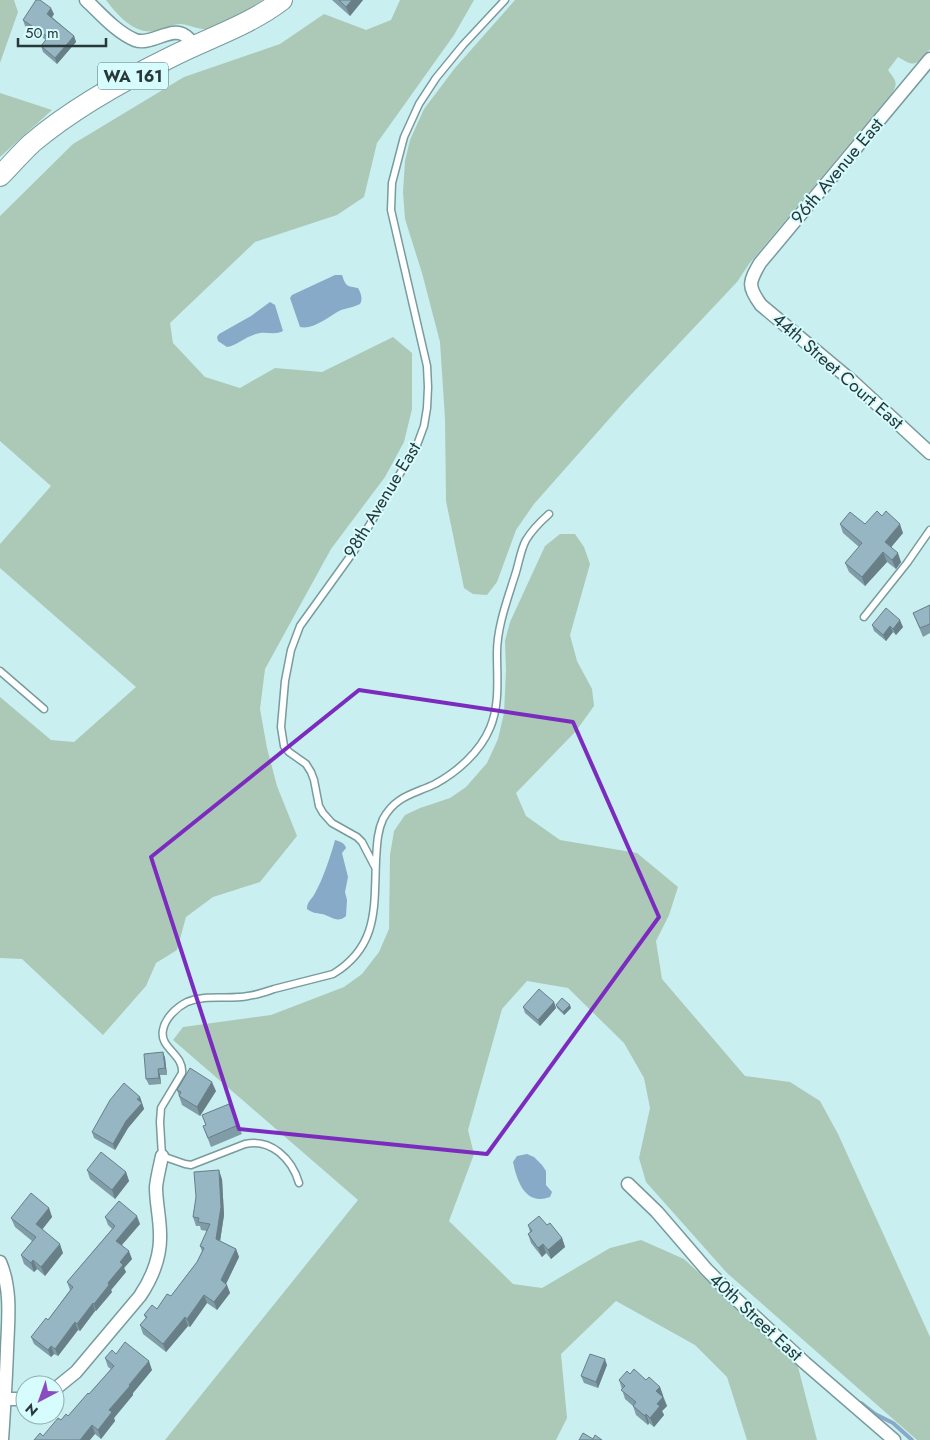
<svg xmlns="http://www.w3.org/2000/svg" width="930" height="1440" viewBox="0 0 930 1440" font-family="Jost,sans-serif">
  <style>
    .green { fill: #acc9b7 }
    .water { fill: #86aac7 }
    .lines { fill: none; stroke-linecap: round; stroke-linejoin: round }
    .stream { stroke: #86aac7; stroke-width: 4 }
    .lane-casing { stroke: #789b9d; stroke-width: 9 }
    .street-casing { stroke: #789b9d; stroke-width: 15 }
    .primary-casing { stroke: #789b9d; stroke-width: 22 }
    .lane { stroke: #fff; stroke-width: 6 }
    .street { stroke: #fff; stroke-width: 12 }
    .primary { stroke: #fff; stroke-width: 20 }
    .wall { fill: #809da7 }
    .shaded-wall { fill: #687f88 }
    .building { fill: #95b6c2; stroke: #687f88 }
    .marked { fill: none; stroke: #7b2cbf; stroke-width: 4; stroke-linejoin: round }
    .labels { text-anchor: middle; stroke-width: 4; stroke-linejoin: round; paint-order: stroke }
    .shield { fill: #d6fcfe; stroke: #5c7273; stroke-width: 1 }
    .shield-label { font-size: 16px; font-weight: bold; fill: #283738 }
    .street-label { font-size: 18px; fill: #283738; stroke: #d6fcfe }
  </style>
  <rect width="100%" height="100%" fill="#c9eff1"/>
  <path class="green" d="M0,0H14L18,12L0,63Z
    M106,0H262C252,9 221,26 208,29C199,30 190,25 181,24C172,24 164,29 155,31C135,35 117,15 106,0Z
    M400,0H474L454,35L377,143L364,197L337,215L255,242L170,323L173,343L205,377L240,388L275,368L322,372L393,337L412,353V409L404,442L385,477L331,549L265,669L260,709L267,748L277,786L297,836L260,882L213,897L186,917L177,950L156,963L146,986L103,1035L22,959L0,958V697L51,740L74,742L136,687L0,568V544L51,486L0,441V216L73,144L184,77L280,44L324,14L366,30L391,20Z
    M515,0H930V49C916,65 916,68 898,57L888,70C895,80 899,82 892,93L749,264L737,282L625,401L534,504L516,530L497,582L487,595L473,594L464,588L446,501L445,419L440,342L422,273L405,219L403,192L405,161L410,140L424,109L455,68Z
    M0,93L52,110L0,157Z
    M560,534H575L584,547L590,564L570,635L577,661L592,689L594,706L576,731L516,793L526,816L560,840L637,853L678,887L669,915L656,941L662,979L745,1076L790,1082L820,1101L838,1134L930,1337V1440H917L727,1273L646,1182L639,1158L650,1108L644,1078L624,1043L568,988L527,981L502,1009L468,1130L474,1154L449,1221L513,1284L542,1288L610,1248L641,1240L684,1259L797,1363L817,1440H747L727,1377L695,1345L616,1301L561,1354L567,1418L556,1440H165L358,1200L173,1040L183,1027L271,1015L344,987L362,974L379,952L389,929L390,855L394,831L405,815L420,808L450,798L466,787L487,763L498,739L504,713L506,670L505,641L510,622L545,546Z"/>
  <path class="water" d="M335,275H342C346,287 347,286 358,288C361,293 363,299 360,304C354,307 347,308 341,310C329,316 314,330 300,327L290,298L292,295Z
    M270,302L275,305L283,331C276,335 268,332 260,333C247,335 238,345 227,347L218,341L217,337L219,334L251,316Z
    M335,840C339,841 345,843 346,848L342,853L348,877L345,892L347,900L346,916C337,924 331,916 322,914C316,913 312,913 307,909C307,902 311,900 314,895C323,879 330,858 335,840Z
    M527,1154L534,1157L542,1165L546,1171V1185L552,1192L550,1197C525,1206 517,1181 513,1162L517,1156Z"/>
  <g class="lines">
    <path class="stream" d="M861,1403L875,1414L893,1423L912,1440"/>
    <defs>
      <path id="lane" d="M864,617L907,563L930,530
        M0,671L44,709
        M375,867L362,842L357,837L332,823L323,813L319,806L314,780L311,772L306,764L289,752L284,746L281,727L285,681L291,650L300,626L354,551L417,445L424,426L427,408L428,387L427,366L391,210L392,183L404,137L419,104L436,78L463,45L505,0
        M299,1183C292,1159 271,1138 245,1144L191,1165L185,1164L162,1156L160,1122L161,1108L182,1073C184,1054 159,1048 163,1030C165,1018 177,1007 187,1002C206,994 228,1000 248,996C257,995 265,992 274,989C294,984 313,979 333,974C379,946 374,907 376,860C377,846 377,832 383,819C395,796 414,794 435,784C457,772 480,752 490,728C500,705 497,678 497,653C497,626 508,598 516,572C519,562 521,549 526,540C532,530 540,522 549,514"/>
      <path id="street" d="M86,0C100,13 116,32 135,40C150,46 172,26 184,35C188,37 192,42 195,46
        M930,59L760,263C749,282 747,286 761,305L852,381L930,453
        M628,1184L657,1212L706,1269L736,1299L805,1363L894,1440
        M0,1262C12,1290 8,1321 7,1350C6,1380 4,1410 2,1440
        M55,1389L76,1372L140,1296C152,1278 161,1256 160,1234C160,1218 156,1203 156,1187C157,1177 160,1166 162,1156
        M5,1399H25"/>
      <path id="primary" d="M0,176C11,165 21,153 32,143C73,108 122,81 171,57C208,38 248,26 282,0"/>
    </defs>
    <use href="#lane" class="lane-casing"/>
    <use href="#street" class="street-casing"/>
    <use href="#primary" class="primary-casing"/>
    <use href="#lane" class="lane"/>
    <use href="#street" class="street"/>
    <use href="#primary" class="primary"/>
  </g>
  <path class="wall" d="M332,0H363L350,16Z
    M54,14L52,17L74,36L76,42L57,64L43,52L41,46L46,40L25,26L23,20Z
    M840,524H865L903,533L891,547L901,562L896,569L887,562L865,586L849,572L845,563L859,547L843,533Z
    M930,605V633L923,637L913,613Z
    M872,625L903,627L896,635L893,632L886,641L874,631Z
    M554,1002L556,1008L540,1026L525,1013L523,1007Z
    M556,1005L571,1008L564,1015L557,1008Z
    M163,1052L165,1058L167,1075H160L161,1084L149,1085L146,1079Z
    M177,1090L216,1091L200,1116L182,1105Z
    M140,1097L144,1109L128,1128L115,1150L94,1138L92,1132Z
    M202,1115L238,1125L242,1134L211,1147L203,1126L206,1125Z
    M87,1170L126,1172L129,1181L115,1199L90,1179Z
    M222,1179L224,1215L220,1241L236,1249L239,1257L226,1284L230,1293L217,1310L207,1303L190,1327L188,1326L166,1352L143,1334L140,1325L146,1319L144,1315L157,1309L171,1296L197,1262L202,1251L200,1246L207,1231L201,1230L200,1226H196L193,1217L196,1197Z
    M49,1208L52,1217L42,1230L63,1253L45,1276L37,1269L34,1272L24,1264L21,1255L32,1241L15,1227L11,1218Z
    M105,1217L140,1224L122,1245L132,1259L124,1268L126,1272L111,1290L112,1292L96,1311H95L80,1331L78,1330L58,1356L54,1354L51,1357L34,1344L31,1337L48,1320L70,1290L67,1282L112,1229L108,1225Z
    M528,1225H547L562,1238L565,1247L551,1259L546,1253L542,1257L531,1243L528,1234L530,1232Z
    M116,1354L152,1370L133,1393V1395L114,1418L115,1421L101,1439L95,1434L43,1436L61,1420L68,1416L89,1394L111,1369L108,1367L105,1358Z
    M607,1365L598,1388L584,1383L581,1376Z
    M630,1374L646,1380L660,1387L667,1406L662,1411L664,1415L654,1427L649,1423L648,1425L636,1415L633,1406L625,1399L619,1380Z"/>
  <path class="shaded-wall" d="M352,0H363L350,16L346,7Z
    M51,8L54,14L50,20L47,14Z
    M74,36L76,42L57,64L55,58Z
    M900,524L903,533L888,551L885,542Z
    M883,552L887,562L865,586L862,577Z
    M898,553L901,562L896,569L892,560Z
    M900,620L903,627L896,635L893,629Z
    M890,626L893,632L886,641L883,635Z
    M554,1002L556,1008L540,1026L538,1020Z
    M570,1005L571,1008L564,1015L563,1012Z
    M163,1052L165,1058L167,1075L165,1068Z
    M158,1069L160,1075L161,1084L159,1078Z
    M212,1082L216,1091L200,1116L197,1107Z
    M140,1097L144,1109L128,1128L115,1150L113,1144Z
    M219,1170L222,1179L224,1215L219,1248L216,1239Z
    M126,1172L129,1181L115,1199L112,1190Z
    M49,1208L52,1217L39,1233L36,1224Z
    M137,1216L140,1224L119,1248L116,1241Z
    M562,1238L565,1247L551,1259L548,1250Z
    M60,1244L63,1253L45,1276L41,1267Z
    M543,1244L546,1253L542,1257L538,1248Z
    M236,1249L239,1257L224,1288L227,1285L230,1293L217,1310L214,1302L221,1280Z
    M129,1251L132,1259L124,1268L126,1272L111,1290L112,1292L96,1311L94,1304L120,1262Z
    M33,1260L37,1269L34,1272L31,1263Z
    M204,1295L207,1303L190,1327L187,1319Z
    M93,1303L95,1311L80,1331L77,1324Z
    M185,1317L188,1326L166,1352L163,1344Z
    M75,1322L78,1330L58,1356L55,1349Z
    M51,1346L54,1354L51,1357L48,1350Z
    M605,1359L607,1365L598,1388L596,1382Z
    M149,1361L152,1370L133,1393V1395L114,1418L115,1421L101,1439L98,1430L109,1410Z
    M660,1387L663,1396L660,1400L656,1391Z
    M663,1397L667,1406L662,1411L664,1415L654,1427L650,1418L657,1404Z
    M646,1414L649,1423L648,1425L645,1416Z
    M92,1425L95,1434L90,1440H80Z"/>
  <path class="building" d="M36,0H40L51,8L47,14L74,36L55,58L41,46L48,37L23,20Z
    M339,0H352L346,7Z
    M877,511L882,516L886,511L900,524L885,542L898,553L892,560L883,552L862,577L845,563L862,543L840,524L850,512L865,524Z
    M930,605V624L920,628L913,613Z
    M886,608L900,620L893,629L890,626L883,635L872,625Z
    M539,989L554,1002L538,1020L523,1007Z
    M562,998L570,1005L563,1012L556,1005Z
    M163,1052L165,1068L158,1069L159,1078L146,1079L144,1054Z
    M190,1068L212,1082L197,1107L179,1096L181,1092L177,1090Z
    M124,1083L140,1097L137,1099L142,1103L126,1121L113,1144L92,1132L110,1100Z
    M229,1104L238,1125L208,1138L203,1126L206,1125L202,1115Z
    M101,1152L126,1172L112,1190L87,1170Z
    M219,1170L221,1207L216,1239L236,1249L221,1280L227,1285L214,1302L204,1295L187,1319L185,1317L163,1344L140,1325L147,1317L144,1315L152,1305L157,1309L167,1294L171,1296L197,1262L204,1248L200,1246L210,1224L198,1222L199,1218L193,1217L196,1197L194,1172Z
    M31,1193L49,1208L36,1224L60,1244L41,1267L33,1260L31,1263L21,1255L36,1237L11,1218Z
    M119,1201L137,1216L116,1241L129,1251L120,1262L123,1265L108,1283L109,1285L94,1304L93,1303L77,1324L75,1322L55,1349L51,1346L48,1350L31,1337L46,1318L48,1320L73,1287L67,1282L115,1226L105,1217Z
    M539,1216L547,1225L550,1223L562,1238L548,1250L543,1244L538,1248L528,1234L532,1231L528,1225Z
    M125,1342L149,1361L129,1385L130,1386L109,1410L112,1412L98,1430L92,1425L80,1440H34L40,1433L43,1436L58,1418L61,1420L66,1414L68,1416L88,1393L89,1394L114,1366L105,1358L112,1350L116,1354Z
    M590,1354L605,1359L596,1382L581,1376Z
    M634,1369L646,1380L649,1377L660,1387L656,1391L663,1397L657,1404L660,1406L650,1418L646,1414L645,1416L633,1406L636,1402L621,1390L625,1386L619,1380L627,1371L630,1374Z
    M583,1433L593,1439L595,1435L602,1440H579Z"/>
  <path class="marked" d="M359,690L573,722L659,917L487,1154L239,1129L151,857Z"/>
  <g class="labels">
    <rect class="shield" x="98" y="62.5" width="70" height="27" rx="4"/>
    <g class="shield-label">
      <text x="133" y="82">WA 161</text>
    </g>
    <g class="street-label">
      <text transform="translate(837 171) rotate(-50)" y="6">96th Avenue East</text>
      <text transform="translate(838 371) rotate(41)" y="6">44th Street Court East</text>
      <text transform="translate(382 500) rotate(-59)" y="6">98th Avenue East</text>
      <text transform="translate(756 1317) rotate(43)" y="6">40th Street East</text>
    </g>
  </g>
  <g transform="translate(40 1400) rotate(221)"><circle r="24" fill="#d6fcfe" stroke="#90adaf"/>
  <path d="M0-4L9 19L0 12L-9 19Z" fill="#8b4bc0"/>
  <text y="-8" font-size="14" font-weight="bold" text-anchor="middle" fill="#283738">N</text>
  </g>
  <path d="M18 38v8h88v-8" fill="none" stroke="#283738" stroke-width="2.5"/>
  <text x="25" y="38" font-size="15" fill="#283738" stroke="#d6fcfe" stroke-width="4" paint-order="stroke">50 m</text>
</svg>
